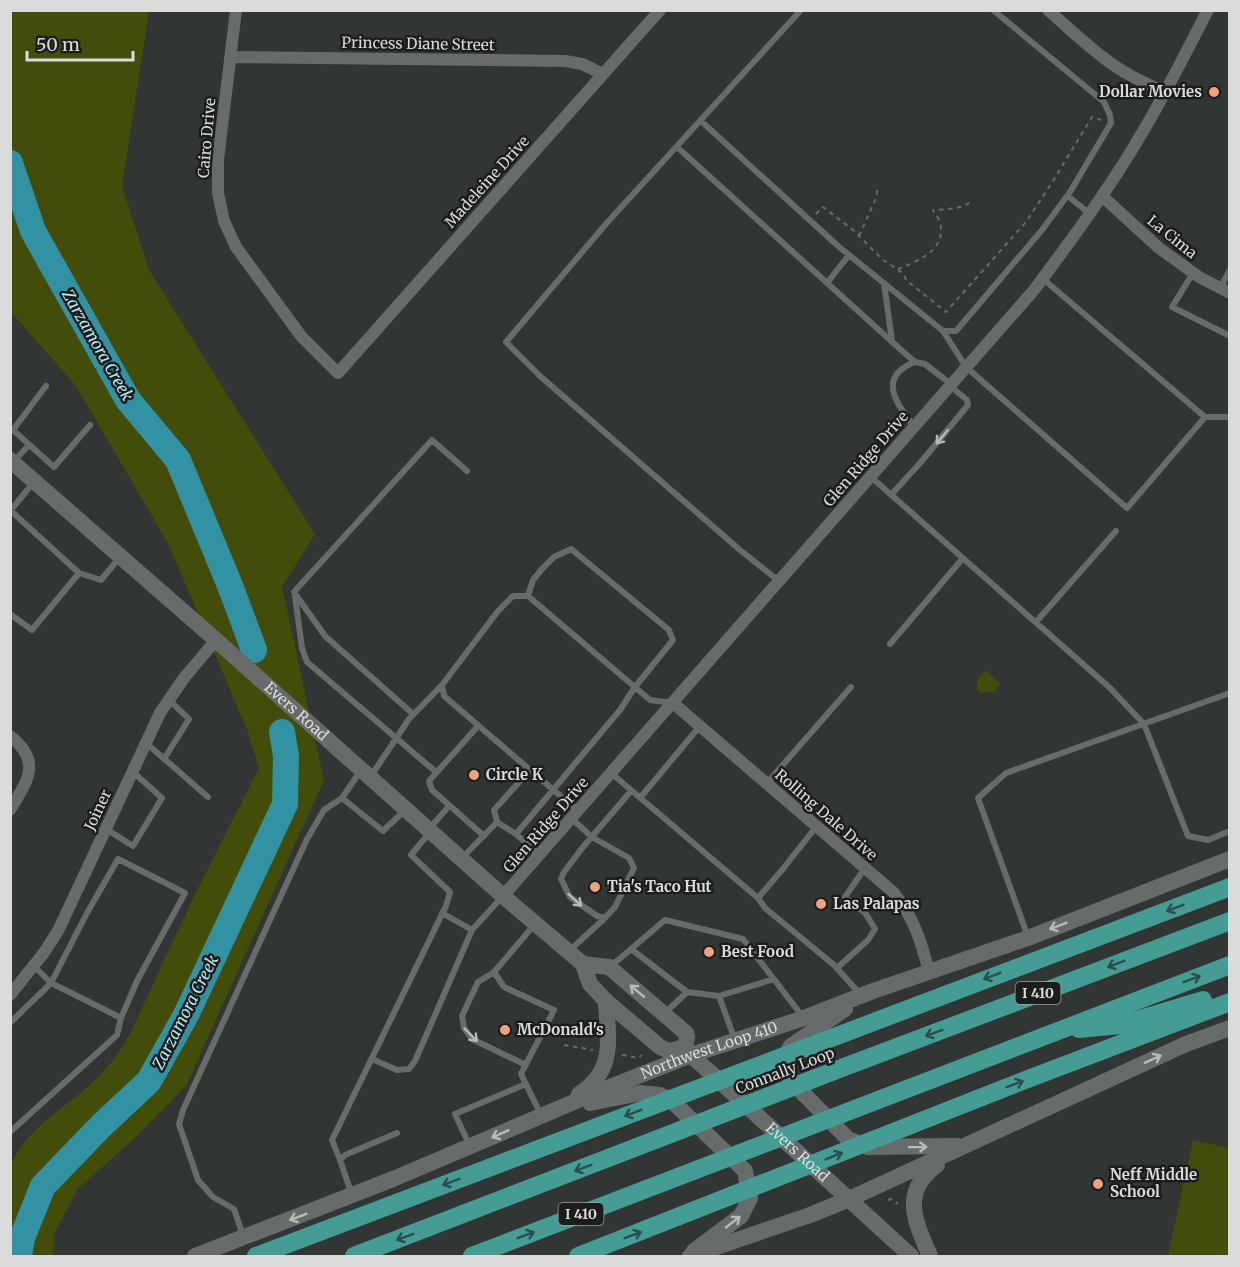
<svg xmlns="http://www.w3.org/2000/svg" width="1240" height="1267" viewBox="0 0 1240 1267" font-family="Merriweather,serif">
  <style>
    .green { fill: #434c09 }
    .lines { fill: none; stroke-linecap: round; stroke-linejoin: round }
    .river { stroke: #3192a4; stroke-width: 26 }
    .path { stroke: #676b69; stroke-width: 2; stroke-dasharray: 4.5 4.5; stroke-linecap: butt }
    .service { stroke: #676c6a; stroke-width: 6 }
    .minor { stroke: #676c6a; stroke-width: 12 }
    .secondary { stroke: #676c6a; stroke-width: 16 }
    .motorway { stroke: #449c95; stroke-width: 18 }
    .oneway { stroke: #b7bab8 }
    .oneway2 { stroke: #2b504c }
    .poi-dot { fill: #f1a17b; stroke: #1b1d1c; stroke-width: 2 }
    .labels { text-anchor: middle; stroke-width: 5; stroke-linejoin: round; paint-order: stroke }
    .shield { fill: #1b1d1c; stroke: #a0a3a1; stroke-width: 1.5 }
    .shield-label { font-size: 14px; font-weight: bold; fill: #d9dcda }
    .street-label { font-size: 15px; fill: #d9dcda; stroke: #1b1d1c }
    .poi-label { font-size: 15px; font-weight: bold; fill: #d9dcda; stroke: #1b1d1c; text-anchor: start }
    .water-label { font-size: 16px; font-style: italic; fill: #b5ebf7; stroke: #1b1d1c }
  </style>
  <rect width="100%" height="100%" fill="#313634"/>
  <path class="green" d="M11,11H149L122,186L149,270L315,534L282,587L324,780L186,1086L139,1134L77,1190L54,1234L53,1256H11L10,1167C25,1127 72,1105 100,1075C112,1063 121,1049 130,1034L196,892L259,768L248,732L169,545L76,386L11,312Z
    M987,671L1000,684L996,691L991,693L986,691L984,693H980L977,690L978,680L983,673Z
    M1193,1140L1229,1148V1256H1168Z"/>
  <g class="lines">
    <path class="river" d="M10,163L33,231L128,400L178,460L231,588L254,650
      M19,1256L22,1238L43,1186L101,1126L149,1081L186,1015L285,804L286,756L282,732"/>
    <path class="path" d="M816,214L823,207L853,230L882,259L904,274L906,280L946,312L1026,222L1053,181L1092,117L1101,120
      M859,236L877,196V187
      M898,269C918,261 947,250 940,223C939,218 935,214 933,210C945,209 964,210 972,200
      M564,1045L593,1050
      M622,1055L638,1058L642,1055
      M888,1200L891,1199L898,1204"/>
    <path class="service" d="M701,121L838,246L943,331H956L1042,230L1070,192L1111,123L1110,115L1104,102L993,10
      M677,147L900,349L915,362L925,364L951,384
      M1068,196L1090,214
      M1193,273L1172,307L1230,336
      M1043,279L1205,417
      M827,283L849,255
      M884,283L892,341
      M1220,288L1230,270
      M943,331L966,367L1127,508L1205,417H1230
      M46,386L13,430L54,467L90,425
      M914,427C897,404 876,377 915,362
      M13,462L29,445
      M871,477L1109,687L1144,724L1188,836L1208,840L1230,831
      M891,495L921,462L968,405L967,400L950,386
      M10,510L79,573
      M11,510L33,483
      M779,581L740,550L540,376L506,342L605,225L801,10
      M295,596L302,648L307,662L436,772
      M528,596L650,700L672,703
      M10,614L32,630L79,573L101,580L120,557
      M1036,622L1116,531
      M890,644L963,558
      M413,714L325,636L294,592L432,440L467,471
      M478,726L429,781L432,790L484,836
      M146,743L208,797
      M164,759L189,719L169,700
      M530,770L577,810
      M611,773L758,898
      M371,776L409,719L442,685L498,611L513,596H528L533,580L542,569L554,557L571,549L669,630L673,640L635,687L620,710L516,834L497,822L494,810L530,770L444,696L442,685
      M767,783L851,687
      M342,798L383,831L406,809
      M640,798L700,726
      M816,827L782,870L758,898L765,908L834,965L860,994
      M106,829L133,846L162,798L133,772
      M429,829L449,806
      M516,834L539,855
      M461,859L497,822
      M605,918L597,916L570,897L561,879L564,872L583,847L631,791
      M535,924L494,972L504,987L554,1010L521,1074L541,1115
      M472,930L502,897
      M1028,937L978,798L1006,773L1230,693
      M631,949L687,992
      M569,951L605,918L615,907L634,868L629,858L592,837L571,818
      M34,966L51,983L121,1018
      M610,967L665,920L743,939L803,1017
      M837,968L868,940L875,929L866,914L845,897L865,868
      M494,972L478,982L462,1016L464,1028L472,1039L526,1065
      M719,996L774,979
      M665,1013L687,992L719,996L735,1040
      M10,1023L51,983L87,913L118,859L185,893L137,981L121,1018L117,1035L10,1132
      M372,1059L397,1070L409,1069L415,1061L472,930L442,913
      M469,1144L455,1114L526,1084
      M340,1160L332,1140L446,906L450,892L411,855L430,832
      M352,1195L340,1160L345,1155L397,1133
      M243,1235L234,1209L213,1197L198,1180L179,1124L183,1110L307,839L324,810L342,798L361,770"/>
    <path class="minor" d="M236,10L218,160V193L224,221L236,247L301,336L338,373L660,10
      M1048,10C1071,30 1093,52 1118,68C1133,78 1149,85 1165,92
      M231,57L565,61L582,64L603,74
      M1102,196L1159,248L1199,277L1230,293
      M673,703L893,892C914,917 921,941 929,972
      M10,736C43,762 27,781 10,810
      M503,896L1034,290C1073,238 1112,185 1145,128C1168,89 1187,50 1208,10
      M10,995L43,954L58,931L160,713L184,678L216,640"/>
    <g class="secondary">
      <path id="s1" d="M10,460L216,640L503,896L583,964L590,984L606,1001L660,1047L669,1051L685,1047"/>
      <path id="s2" d="M583,964L609,967L686,1033L687,1037L685,1047L691,1055L911,1256"/>
      <path d="M845,1009L791,1046L784,1059L791,1081L848,1139L868,1147L957,1146"/>
      <path d="M579,1094C616,1070 608,1039 606,1001"/>
      <path d="M590,1103L640,1093L660,1095L673,1102L745,1171L750,1198L741,1216L694,1251"/>
      <path id="s3" d="M195,1256L393,1179L595,1093L691,1055L804,1018L873,991L1028,938L1230,859"/>
      <path d="M690,1256L810,1215L847,1200L1186,1044L1230,1028"/>
      <path d="M930,1256C915,1221 900,1192 937,1165"/>
    </g>
    <path class="motorway" d="M1079,1029L1120,1025L1203,1000
      M256,1256L1230,887
      M354,1256L847,1066L1230,921
      M472,1256L1230,965
      M578,1256L1015,1084L1230,1002"/>
  </g>
  <defs><path id="oneway-shaft" d="M-6 0H5M1.5-3L5.5 0L1.5 3" fill="none" stroke-width="1.6" stroke-linecap="round" stroke-linejoin="round" transform="scale(1.5)"/></defs>
  <g class="oneway">
    <use href="#oneway-shaft" transform="translate(942 437) rotate(130)"/>
    <use href="#oneway-shaft" transform="translate(575 900) rotate(42)"/>
    <use href="#oneway-shaft" transform="translate(1058 926) rotate(159)"/>
    <use href="#oneway-shaft" transform="translate(637 991) rotate(-140)"/>
    <use href="#oneway-shaft" transform="translate(471 1035) rotate(45)"/>
    <use href="#oneway-shaft" transform="translate(1153 1059) rotate(-25)"/>
    <use href="#oneway-shaft" transform="translate(500 1134) rotate(156)"/>
    <use href="#oneway-shaft" transform="translate(918 1147) rotate(-1)"/>
    <use href="#oneway-shaft" transform="translate(298 1217) rotate(159)"/>
    <use href="#oneway-shaft" transform="translate(733 1222) rotate(-38)"/>
  </g>
  <g class="oneway2">
    <use href="#oneway-shaft" transform="translate(1175 908) rotate(159)"/>
    <use href="#oneway-shaft" transform="translate(1116 964) rotate(159)"/>
    <use href="#oneway-shaft" transform="translate(992 976) rotate(159)"/>
    <use href="#oneway-shaft" transform="translate(1192 979) rotate(-21)"/>
    <use href="#oneway-shaft" transform="translate(934 1033) rotate(159)"/>
    <use href="#oneway-shaft" transform="translate(1015 1084) rotate(-21)"/>
    <use href="#oneway-shaft" transform="translate(633 1113) rotate(159)"/>
    <use href="#oneway-shaft" transform="translate(834 1156) rotate(-22)"/>
    <use href="#oneway-shaft" transform="translate(583 1168) rotate(159)"/>
    <use href="#oneway-shaft" transform="translate(451 1182) rotate(159)"/>
    <use href="#oneway-shaft" transform="translate(526 1235) rotate(-21)"/>
    <use href="#oneway-shaft" transform="translate(633 1235) rotate(-21)"/>
    <use href="#oneway-shaft" transform="translate(405 1237) rotate(159)"/>
  </g>
  <g class="poi-dot">
    <circle cx="1214" cy="92" r="6"/>
    <circle cx="474" cy="775" r="6"/>
    <circle cx="595" cy="887" r="6"/>
    <circle cx="821" cy="904" r="6"/>
    <circle cx="709" cy="952" r="6"/>
    <circle cx="505" cy="1030" r="6"/>
    <circle cx="1098" cy="1184" r="6"/>
  </g>
  <g class="labels">
    <g class="shield">
      <rect x="1015.5" y="982" width="45" height="22" rx="4.5"/>
      <rect x="558.5" y="1203" width="45" height="22" rx="4.5"/>
    </g>
    <g class="shield-label">
      <text x="1038" y="998">I 410</text>
      <text x="581" y="1219">I 410</text>
    </g>
    <g class="street-label">
      <text transform="translate(418 44) rotate(1)" y="5">Princess Diane Street</text>
      <text transform="translate(207 138) rotate(-85)" y="5">Cairo Drive</text>
      <text transform="translate(487 182) rotate(-48)" y="5">Madeleine Drive</text>
      <text transform="translate(1172 237) rotate(39)" y="5">La Cima</text>
      <text transform="translate(866 459) rotate(-49)" y="5">Glen Ridge Drive</text>
      <text dy="5" stroke="none"><textPath href="#s1" startOffset="381">Evers Road</textPath></text>
      <text transform="translate(98 810) rotate(-65)" y="5">Joiner</text>
      <text transform="translate(826 815) rotate(41)" y="5">Rolling Dale Drive</text>
      <text transform="translate(546 825) rotate(-49)" y="5">Glen Ridge Drive</text>
      <text dy="5" stroke="none"><textPath href="#s3" startOffset="554">Northwest Loop 410</textPath></text>
      <text transform="translate(785 1071) rotate(-21)" y="5">Connally Loop</text>
      <text dy="5" stroke="none"><textPath href="#s2" startOffset="296">Evers Road</textPath></text>
    </g>
    <g class="poi-label">
      <text x="1202" y="97" text-anchor="end">Dollar Movies</text>
      <text x="486" y="780">Circle K</text>
      <text x="607" y="892">Tia's Taco Hut</text>
      <text x="833" y="909">Las Palapas</text>
      <text x="721" y="957">Best Food</text>
      <text x="517" y="1035">McDonald's</text>
      <text x="1110" y="1180">Neff Middle<tspan x="1110" dy="17">School</tspan></text>
    </g>
    <g class="water-label">
      <text transform="translate(98 345) rotate(60)" y="6">Zarzamora Creek</text>
      <text transform="translate(185 1012) rotate(-63)" y="6">Zarzamora Creek</text>
    </g>
  </g>
  <rect width="1240" height="1267" fill="none" stroke="#d9dcda" stroke-width="24"/>
  <path d="M27 51v9h106v-9" fill="none" stroke="#d9dcda" stroke-width="3"/>
  <text x="36" y="51" font-size="18" fill="#d9dcda" stroke="#1b1d1c" stroke-width="4.5" paint-order="stroke">50 m</text>
</svg>
